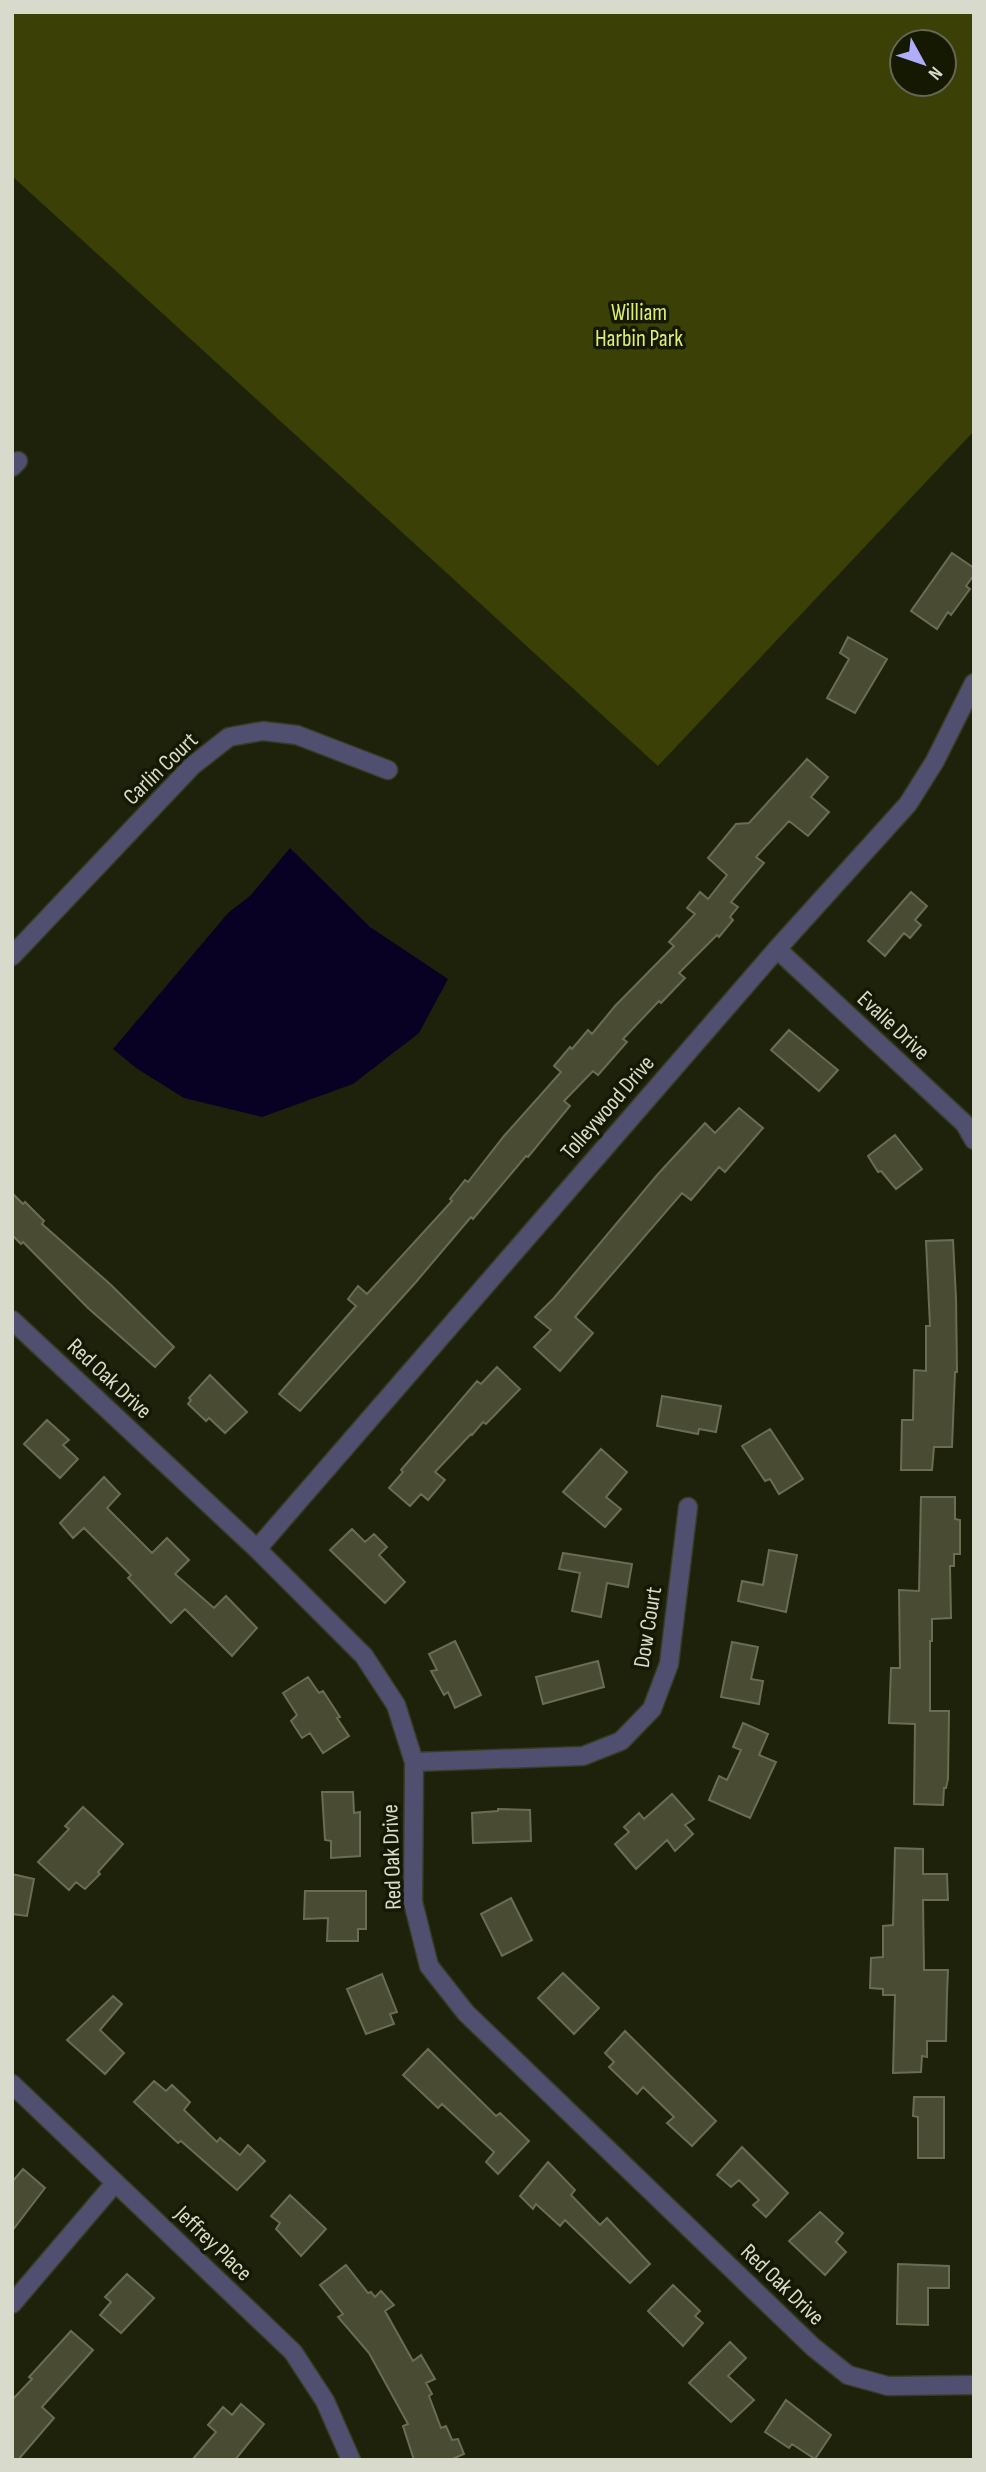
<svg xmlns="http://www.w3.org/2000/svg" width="986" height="2472" viewBox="0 0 986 2472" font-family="'Sofia Sans Condensed',sans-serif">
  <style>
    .green { fill: #3b4007; fill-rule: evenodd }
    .water { fill: #080123 }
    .building { fill: #494c33; stroke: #696d52; stroke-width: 2 }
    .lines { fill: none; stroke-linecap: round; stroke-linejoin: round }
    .minor-casing { stroke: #393c25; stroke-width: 21 }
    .minor { stroke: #504f70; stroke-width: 18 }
    .labels { text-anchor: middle; stroke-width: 7; stroke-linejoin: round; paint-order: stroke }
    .park-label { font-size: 23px; fill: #dfee71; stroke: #161902 }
    .street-label { font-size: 23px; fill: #d8dbcc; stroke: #161902 }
  </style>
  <rect width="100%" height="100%" fill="#1f220a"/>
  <path class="green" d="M12,12H974V431L658,766L12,176ZM902,42H944V84H902Z"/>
  <path class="water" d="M290,848L370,927L448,979L419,1033L353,1084L262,1117L184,1098L136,1068L113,1049L228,913L250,896Z"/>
  <path class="building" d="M952,553L974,568V575L966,586L970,589L951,615L948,612L937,629L911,611Z
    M848,637L887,659L855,713L827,698L849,659L840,653Z
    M807,759L828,777L811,797L829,812L808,836L789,821L756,857L764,863L731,902L738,907L730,917L733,920L719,937L717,935L679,973L685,978L661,1003L659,1001L623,1039L627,1042L598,1075L593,1071L564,1101L570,1106L528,1157L526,1156L473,1219L471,1217L416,1282L300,1411L279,1394L356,1306L348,1299L358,1286L367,1294L452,1201L450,1199L465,1180L468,1182L504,1136L561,1072L554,1066L570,1047L572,1049L588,1030L592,1034L615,1006L674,946L669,942L695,914L687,908L700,892L708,899L727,875L708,858L736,824L749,823Z
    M911,892L927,906L915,920L921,925L910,938L904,933L885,956L868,941Z
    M789,1030L838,1070L819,1091L771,1050Z
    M739,1108L763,1128L725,1172L719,1167L691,1200L682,1193L575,1317L593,1333L560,1371L534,1347L551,1330L535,1317L554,1298L658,1174L705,1123L715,1133Z
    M895,1135L922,1169L896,1189L881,1171L878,1172L868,1156Z
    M12,1193L23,1204L25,1202L44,1221L42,1224L110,1284L174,1347L155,1367L88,1308L23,1242L21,1244L12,1235Z
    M953,1240L956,1298L957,1372H955L952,1447H934L932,1470H901L902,1420H913L914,1370L926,1371V1326H930L926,1241Z
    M497,1367L520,1389L486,1424L483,1422L472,1435L471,1434L435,1472L445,1480L428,1500L421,1494L410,1506L389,1488L403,1472L401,1470L449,1414L477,1381L481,1384Z
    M210,1375L247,1412L225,1433L209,1418L206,1421L188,1404L191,1400L189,1398Z
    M662,1396L721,1406L716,1432L699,1429L698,1434L657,1426Z
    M47,1420L69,1440L63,1445L78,1459L60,1478L24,1444Z
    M770,1429L803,1479L779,1494L770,1479L765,1481L742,1446Z
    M601,1449L627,1472L606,1497L621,1509L605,1527L563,1492Z
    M104,1477L120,1494L107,1508L152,1553L167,1538L189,1560L175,1574L214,1608L226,1596L257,1628L232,1656L185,1609L171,1623L128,1578L131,1575L84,1528L73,1538L60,1523Z
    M921,1497H955V1519L960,1520V1554H954V1566H950L951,1618L932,1619V1641H930V1711H949L948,1779L946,1788H944L943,1805L914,1804L915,1724L889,1723L891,1668H900L899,1590L919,1591Z
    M352,1529L365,1542L374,1534L387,1547L379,1555L405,1582L385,1603L330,1550Z
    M769,1550L797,1555L786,1612L738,1601L742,1581L763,1585Z
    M563,1553L632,1564L628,1587L607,1583L601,1617L572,1611L580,1573L559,1569Z
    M455,1641L481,1695L455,1708L448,1692L444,1695L431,1671L437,1670L429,1654Z
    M732,1642L758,1647L751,1679L763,1681L759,1704L721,1697Z
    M598,1661L604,1687L543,1704L536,1677Z
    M308,1677L319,1693L323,1691L340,1717L337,1718L349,1736L323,1753L310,1733L302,1738L291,1721L297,1715L283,1693Z
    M743,1723L768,1734L759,1755L776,1762L750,1818L709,1800L719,1776L727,1780L741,1750L733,1747Z
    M322,1792H353L354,1813L360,1812V1856L331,1858V1841L325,1840Z
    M672,1794L694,1819L685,1825L693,1834L675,1851L667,1840L636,1869L615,1844L629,1832L624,1827L639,1813L644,1819Z
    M83,1807L123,1844L98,1872L100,1874L85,1889L76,1882L69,1890L38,1862L69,1829L65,1826Z
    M498,1809L530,1810L531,1841L473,1843L472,1813L498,1811Z
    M895,1848L923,1849V1874H947L948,1900H923L924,1970H948L947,1994L946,2041H927V2057L922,2056L921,2072L893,2073L895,1995H883V1989L870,1988L871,1958L883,1957V1926L893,1925Z
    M12,1874L34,1879L27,1916L12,1914Z
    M305,1891H366V1929H358V1941H327L328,1918L304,1919Z
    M511,1898L532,1940L502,1956L481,1914Z
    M563,1973L599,2008L574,2034L538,1998Z
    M382,1974L397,2012L390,2014L394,2024L366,2034L347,1989Z
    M113,1996L122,2004L100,2030L124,2053L105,2074L67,2040Z
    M625,2031L716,2121L692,2146L667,2123L674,2117L643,2087L637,2094L609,2067L614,2062L605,2053Z
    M428,2049L496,2116L500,2113L529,2141L498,2174L486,2162L494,2152L442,2104L438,2108L403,2075Z
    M154,2081L166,2091L172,2085L190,2102L184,2110L217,2142L220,2138L240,2155L248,2145L265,2161L237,2190L181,2141L178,2143L134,2102Z
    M914,2097H944V2158H918V2117L913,2116Z
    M742,2147L788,2193L766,2217L753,2205L759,2200L739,2180L731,2187L717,2175Z
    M548,2162L575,2190L571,2195L600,2225L607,2218L650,2264L630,2283L565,2220L560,2226L536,2204L533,2209L520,2196Z
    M23,2169L45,2188L12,2231V2182Z
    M290,2195L326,2229L301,2256L276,2229L280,2223L271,2216Z
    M820,2212L843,2233L836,2242L846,2252L825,2275L789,2241Z
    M898,2264L949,2266V2288H928V2325L897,2324Z
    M346,2265L368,2293L371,2292L375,2297L381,2291L394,2305L385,2311L413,2361L421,2355L435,2379L426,2383L432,2394L429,2396L441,2428L446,2426L452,2440L458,2439L464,2454L450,2460H414L403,2426L408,2424L369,2353L338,2317L343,2314L320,2285Z
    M127,2274L154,2298L121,2333L100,2315L111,2302L105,2297Z
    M673,2285L700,2311L695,2316L703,2323L683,2346L648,2311Z
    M71,2331L93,2350L42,2407L54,2418L18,2460H12V2400L32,2379L29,2377Z
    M730,2342L746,2358L728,2376L754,2400L731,2422L689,2383Z
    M786,2400L831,2435L815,2459L792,2444L789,2448L765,2432Z
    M241,2404L264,2424L235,2460H192L216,2432L208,2425L223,2407L232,2415Z"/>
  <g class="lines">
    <defs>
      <path id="minor" d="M12,467L18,461
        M777,949L965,1124L974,1140
        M12,956L192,766L229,737L263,731L297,735L388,770
        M12,1320L257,1549L364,1656L396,1705L414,1762L413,1902L429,1966L466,2013L813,2347L848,2375L888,2386L974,2385
        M257,1549L777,949L908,804L935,761L974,683
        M414,1762L583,1756L621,1741L652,1709L669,1664L688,1507
        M12,2084L293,2352L325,2401L351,2460
        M12,2304L115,2183"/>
    </defs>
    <use href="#minor" class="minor-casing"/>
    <use href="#minor" class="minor"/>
  </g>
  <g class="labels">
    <g class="park-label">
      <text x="639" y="320">William<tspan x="639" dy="26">Harbin Park</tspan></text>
    </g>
    <g class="street-label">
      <text transform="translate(160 768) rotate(-44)" y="8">Carlin Court</text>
      <text transform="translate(894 1025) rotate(43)" y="8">Evalie Drive</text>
      <text transform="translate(607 1107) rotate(-49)" y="8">Tolleywood Drive</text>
      <text transform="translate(110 1378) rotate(43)" y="8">Red Oak Drive</text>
      <text transform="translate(647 1627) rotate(-81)" y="8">Dow Court</text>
      <text transform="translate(391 1857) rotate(-92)" y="8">Red Oak Drive</text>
      <text transform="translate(214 2243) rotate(44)" y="8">Jeffrey Place</text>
      <text transform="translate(783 2284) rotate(44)" y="8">Red Oak Drive</text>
    </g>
  </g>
  <rect width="986" height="2472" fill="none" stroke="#d8dbcc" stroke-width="28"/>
  <g transform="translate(923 63) rotate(130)"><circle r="33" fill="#161902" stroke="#646753" stroke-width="2"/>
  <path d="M0-5L12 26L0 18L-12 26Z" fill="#b0aefa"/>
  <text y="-10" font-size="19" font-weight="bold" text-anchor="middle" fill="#d8dbcc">N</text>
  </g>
</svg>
